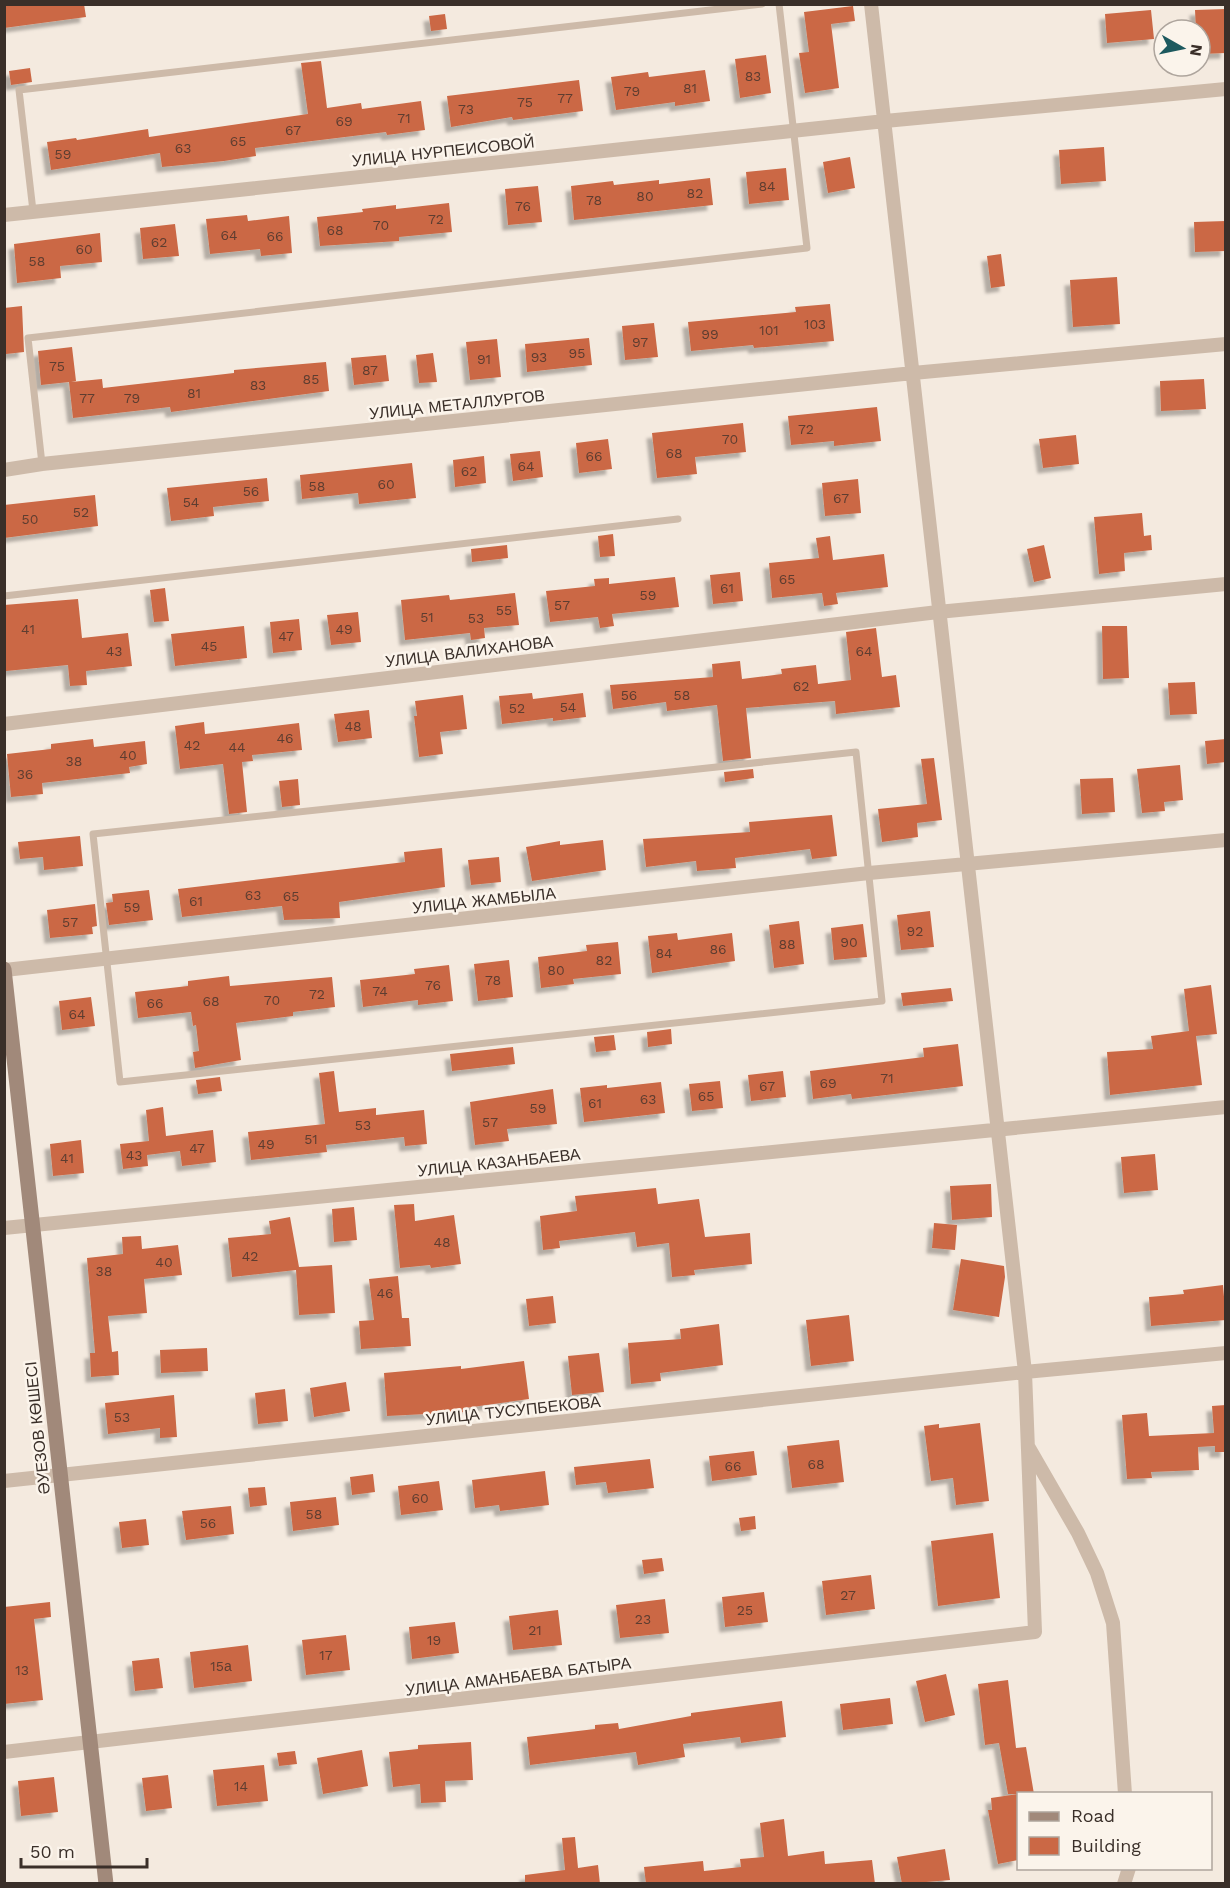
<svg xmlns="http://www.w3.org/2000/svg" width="1230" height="1888" viewBox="0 0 1230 1888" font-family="'Work Sans',sans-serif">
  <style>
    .building { fill: #cb6845; filter: url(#shadow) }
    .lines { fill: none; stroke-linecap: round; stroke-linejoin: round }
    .lane { stroke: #cdbaa9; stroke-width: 7 }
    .street { stroke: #cdbaa9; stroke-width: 14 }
    .secondary { stroke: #a1897a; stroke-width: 15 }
    .labels { text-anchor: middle; stroke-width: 5; stroke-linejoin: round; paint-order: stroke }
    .number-label { font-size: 14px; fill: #5e3d30 }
    .street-label { font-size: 16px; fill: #3a2f29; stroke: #fbf4eb }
  </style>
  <defs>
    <filter id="shadow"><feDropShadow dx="-5.5" dy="5.5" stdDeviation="1.5" flood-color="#0004"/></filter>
  </defs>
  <rect width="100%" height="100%" fill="#f4eadf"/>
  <path class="building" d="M4,4H84L86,17L4,28Z
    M853,6L855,21L831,24L839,88L805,93L799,53L809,52L804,12Z
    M1226,9V53L1200,54V30H1196L1195,10Z
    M1151,10L1154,39L1107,43L1105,14Z
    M445,14L447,29L431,31L429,16Z
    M766,55L771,93L740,98L735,59Z
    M321,61L327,108L361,103L362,109L421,101L425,130L387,135L386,132L255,148L256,156L224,161L162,167L160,153L51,170L47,142L76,138L77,140L148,129L149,137L308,114L301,63Z
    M30,68L32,82L11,85L9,71Z
    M705,70L710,101L675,106V102L616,110L611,77L648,72L649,77Z
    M579,80L583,111L513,120L512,117L451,127L447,96Z
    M1104,147L1106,181L1061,184L1059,150Z
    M850,157L855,188L828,193L823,162Z
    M786,168L789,200L749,204L746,172Z
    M710,178L713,205L574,220L571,186L613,181L614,185L659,180V184Z
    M538,186L542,222L508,225L505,189Z
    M449,203L452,232L399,237V241L320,246L317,217L363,212L362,209L396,205V209Z
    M247,215L248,221L289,216L292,253L261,256L260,249L210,254L206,219Z
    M1226,221V251L1195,252L1194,222Z
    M175,224L179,256L143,259L140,228Z
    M100,233L102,262L60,266L61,278L17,283L14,244Z
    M1001,254L1005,286L991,288L987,256Z
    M1117,277L1120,324L1073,327L1070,280Z
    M830,304L834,341L754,348L753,345L691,351L688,322L796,312L795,307Z
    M22,306L24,352L6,354L4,308Z
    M654,323L658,357L625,360L622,326Z
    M589,338L592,365L527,372L525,344Z
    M497,339L501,377L470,380L466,342Z
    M72,347L76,381L71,382L102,379L103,388L234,373V370L326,362L329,391L171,412L170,407L73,418L69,382L41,385L38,351Z
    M433,353L437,382L419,383L416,355Z
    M386,355L389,381L354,385L351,358Z
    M1204,379L1206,409L1161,411L1160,381Z
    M877,407L881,441L834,446V441L791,445L788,416Z
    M743,423L746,452L695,457L697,474L657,478L652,433Z
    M1076,435L1079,464L1043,468L1039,439Z
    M608,439L612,469L579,473L576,443Z
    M540,451L543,477L513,481L510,454Z
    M484,456L486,483L455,487L453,460Z
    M412,463L416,498L359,504L358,493L302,499L300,475Z
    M267,478L269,501L213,507L214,516L171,521L167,488Z
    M858,479L861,513L825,516L822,483Z
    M95,495L98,526L4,538V505Z
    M1142,513L1144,536L1151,535L1152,550L1124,553L1125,571L1099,574L1094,517Z
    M613,534L615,556L600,557L598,536Z
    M830,536L833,560L884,554L888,587L836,593L838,604L824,606L822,593L772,598L769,563L819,558L816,538Z
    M507,545L508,558L472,562L471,549Z
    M1044,545L1051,578L1034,582L1027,549Z
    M740,572L743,601L713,604L710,575Z
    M675,577L679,607L612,614L614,626L600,628L598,617L550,622L546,591L595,586L594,579L609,578V584Z
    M165,588L169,621L154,622L150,590Z
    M515,593L519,625L484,628L485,638L471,640L470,633L405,640L401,600L449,595L450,600Z
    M78,599L82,638L128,633L132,666L86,671L87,685L70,686L68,665L6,671L4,605Z
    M358,612L361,642L331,645L327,615Z
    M299,619L302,650L273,653L270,622Z
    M244,626L247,658L175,666L171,634Z
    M1102,626H1127L1129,678L1103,679Z
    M876,628L882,677L896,675L900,707L836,714L835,701L746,708L751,758L723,761L717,705L667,711L666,702L613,709L610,685L713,677L712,664L740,661L742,679L782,674L781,669L816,665L818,684L851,680L846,632Z
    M1195,682L1197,714L1170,715L1168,683Z
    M532,693L533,699L583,693L586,717L553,721V718L502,724L499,696Z
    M463,695L467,729L440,732L443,754L419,757L414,716H417L415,701Z
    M369,710L372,738L338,742L334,714Z
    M204,722L205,734L299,723L302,750L252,755L253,761L242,762L247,812L229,814L223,764L180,769L175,726Z
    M93,739L94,747L145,741L147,764L129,767L130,773L42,783L43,794L11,797L7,754L51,749V744Z
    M1226,739V762L1207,764L1205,741Z
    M934,758L942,820L917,823L918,837L882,842L878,809L927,804L921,759Z
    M1180,765L1183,800L1164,802L1165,811L1142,813L1137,769Z
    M753,769L754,778L725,782L724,772Z
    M1113,778L1115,812L1082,814L1080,779Z
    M298,779L300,805L282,807L279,781Z
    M832,815L837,856L812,859L810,849L735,858L736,868L697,871L696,861L646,867L643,839L750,832L749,822Z
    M80,836L83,866L44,870L43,857L20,859L18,842Z
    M603,840L606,870L532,881L526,847L560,841V845Z
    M442,848L445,887L339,902L340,918L284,920L282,906L182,917L178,889L405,862L404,852Z
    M499,857L501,882L471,885L468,860Z
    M149,890L153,920L109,925L106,903L113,902L112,894Z
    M95,904L97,926L92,927L93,934L50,938L47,910Z
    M930,911L934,947L901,950L897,915Z
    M799,921L804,964L774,968L769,925Z
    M863,924L867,957L834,960L831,928Z
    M677,933L678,940L732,933L735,961L652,973L648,936Z
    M618,942L621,974L573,979L574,984L541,988L538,957L587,951L586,945Z
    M509,960L513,997L478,1001L474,964Z
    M449,965L453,1001L418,1005V1000L363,1007L360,980L415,974L414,969Z
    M229,976L230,986L332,977L335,1007L293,1012V1016L236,1023L241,1060L195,1068L193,1052L199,1051L196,1025L193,1026L191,1012L138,1018L135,992L188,986V981Z
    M1211,985L1217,1034L1196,1036L1202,1085L1110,1095L1107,1052L1153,1049L1151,1036L1189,1031L1184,989Z
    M951,988L953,1001L903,1006L901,993Z
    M91,997L95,1026L62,1030L59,1001Z
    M671,1029L672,1044L648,1047L647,1032Z
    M614,1035L616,1050L596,1052L594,1037Z
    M958,1044L963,1086L852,1099L851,1094L813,1099L810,1071L924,1057L923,1048Z
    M513,1047L515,1064L452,1071L450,1054Z
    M334,1071L339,1112L376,1108V1115L424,1110L427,1144L405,1146L404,1137L326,1145L327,1152L251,1160L248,1132L325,1124L319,1073Z
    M783,1071L786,1097L751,1101L748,1075Z
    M220,1077L222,1091L198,1094L196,1080Z
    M720,1081L723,1108L692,1111L689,1084Z
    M661,1082L665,1113L584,1122L580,1088L607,1085V1088Z
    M553,1089L557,1124L507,1129L509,1141L475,1145L470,1102Z
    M163,1107L166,1136L213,1130L216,1162L182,1166L180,1151L147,1155L148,1166L123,1169L120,1144L149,1141L146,1110Z
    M81,1140L84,1173L53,1176L50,1144Z
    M1155,1154L1158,1190L1124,1193L1121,1157Z
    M991,1184L992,1217L952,1220L950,1186Z
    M656,1188L658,1204L699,1199L705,1237L750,1233L752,1264L694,1270L695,1275L672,1277L669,1243L637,1247L635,1232L559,1241L560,1248L543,1250L540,1216L577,1211L575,1196Z
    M414,1204L415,1221L454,1215L461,1264L431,1268L430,1265L400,1268L394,1205Z
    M354,1207L357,1240L334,1242L332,1209Z
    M290,1217L299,1267L332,1265L335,1313L299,1315L296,1270L232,1277L228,1238L271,1234L269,1221Z
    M934,1223L957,1225L955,1250L932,1248Z
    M141,1236L142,1249L178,1245L182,1275L144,1279L147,1313L108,1316L112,1352L118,1351L119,1375L91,1377L90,1353H95L87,1258L123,1254L122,1237Z
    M961,1259L1004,1266L1005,1277L999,1317L953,1310Z
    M398,1276L402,1318H409L411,1346L361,1349L359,1321L374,1320L369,1279Z
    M1223,1285L1226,1320L1151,1326L1149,1297L1184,1294L1183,1290Z
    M553,1296L556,1323L529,1326L526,1299Z
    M849,1315L854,1361L811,1366L806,1320Z
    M719,1324L723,1365L660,1373L661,1381L631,1384L628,1343L681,1339L680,1329Z
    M207,1348L208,1371L161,1373L160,1350Z
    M599,1353L604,1392L572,1395L568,1356Z
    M524,1361L529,1399L465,1408V1412L387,1416L384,1373L461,1366V1369Z
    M346,1382L350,1411L314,1417L310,1388Z
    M285,1389L288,1421L258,1424L255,1393Z
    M174,1395L177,1437L160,1438V1428L108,1434L105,1403Z
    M1226,1405V1452H1215V1446L1198,1447L1199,1470L1151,1472L1152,1478L1127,1479L1122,1415L1147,1413L1149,1436L1214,1433L1212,1406Z
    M980,1423L989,1501L956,1505L953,1478L931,1481L924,1426L939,1424V1428Z
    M839,1440L844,1482L792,1488L787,1446Z
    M754,1451L757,1475L712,1481L709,1456Z
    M650,1459L654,1488L608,1493L606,1482L576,1485L574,1467Z
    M545,1471L549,1505L500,1511L499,1505L475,1508L472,1480Z
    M373,1474L375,1492L352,1495L350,1477Z
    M439,1481L443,1510L401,1515L398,1486Z
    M265,1487L267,1505L250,1507L248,1488Z
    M336,1497L339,1525L293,1531L290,1502Z
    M231,1506L234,1534L186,1540L182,1511Z
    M755,1516L756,1529L741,1531L739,1518Z
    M146,1519L149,1545L122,1548L119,1522Z
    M993,1533L1000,1598L938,1606L931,1541Z
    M662,1558L664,1571L644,1574L642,1560Z
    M871,1575L875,1609L826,1615L822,1581Z
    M764,1592L768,1622L725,1627L722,1597Z
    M665,1599L669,1633L620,1638L616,1605Z
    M50,1602L51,1617L34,1619L43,1700L4,1704V1607Z
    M558,1610L562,1645L513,1650L509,1616Z
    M455,1622L459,1653L412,1659L409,1627Z
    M346,1635L350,1670L306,1675L302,1640Z
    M248,1645L252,1681L194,1688L190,1652Z
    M159,1658L163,1688L135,1691L132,1661Z
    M946,1674L955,1715L925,1722L916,1681Z
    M1008,1680L1016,1748L1026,1747L1034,1794H1018V1860L998,1864L988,1810H992L991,1798L1018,1794H1008L999,1743L985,1745L978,1684Z
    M890,1698L893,1724L843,1730L840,1704Z
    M782,1701L786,1737L741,1743L740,1737L683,1744L685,1757L638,1765L636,1752L530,1765L527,1737L595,1729V1725L618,1723L619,1729L691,1716V1713Z
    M471,1742L473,1780L445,1781L446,1802L421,1803L420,1784L393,1787L389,1752L418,1749V1745Z
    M362,1750L368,1786L323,1794L317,1758Z
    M295,1751L297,1764L279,1766L277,1753Z
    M264,1765L268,1801L217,1806L213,1770Z
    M168,1775L172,1808L146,1811L142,1778Z
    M54,1777L58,1812L21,1816L18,1781Z
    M784,1819L788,1856L824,1851L825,1864L872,1860L875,1884H646L644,1867L703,1861L704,1871L741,1867L740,1859L764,1857L760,1823Z
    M575,1837L578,1868L598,1865L600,1884H525V1875L565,1870L562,1838Z
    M945,1849L950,1880L902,1884L897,1857Z"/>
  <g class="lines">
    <path class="lane" d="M33,211L19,90L762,4
      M42,464L28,338L807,248L779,4
      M4,596L678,519
      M856,752L882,1001L120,1082L93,834Z"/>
    <path class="street" d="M4,215L885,121L1226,89
      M4,470L42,464L913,373L1226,344
      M4,724L938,612L1226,584
      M5,970L869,873L1226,840
      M4,1228L1226,1107
      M1029,1448L1078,1533L1097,1573L1113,1623L1125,1794
      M4,1481L1025,1372L1226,1353
      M4,1752L1035,1632L1025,1372L871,4
      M1124,1884L1129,1868"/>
    <path class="secondary" d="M4,969L106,1884"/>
  </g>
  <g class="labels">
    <g class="number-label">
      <text x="753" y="81">83</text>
      <text x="690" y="93">81</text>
      <text x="632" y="96">79</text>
      <text x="565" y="103">77</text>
      <text x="525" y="107">75</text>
      <text x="466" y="114">73</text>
      <text x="404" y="123">71</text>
      <text x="344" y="126">69</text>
      <text x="293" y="135">67</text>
      <text x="238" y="146">65</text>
      <text x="183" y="153">63</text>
      <text x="63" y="159">59</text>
      <text x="767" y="191">84</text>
      <text x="695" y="198">82</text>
      <text x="645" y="201">80</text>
      <text x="594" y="205">78</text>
      <text x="523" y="211">76</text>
      <text x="436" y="224">72</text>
      <text x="381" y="230">70</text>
      <text x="335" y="235">68</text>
      <text x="229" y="240">64</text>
      <text x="275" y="241">66</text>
      <text x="159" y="247">62</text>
      <text x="84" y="254">60</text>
      <text x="37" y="266">58</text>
      <text x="815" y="329">103</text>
      <text x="769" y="335">101</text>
      <text x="710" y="339">99</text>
      <text x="640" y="347">97</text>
      <text x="577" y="358">95</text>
      <text x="539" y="362">93</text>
      <text x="484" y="364">91</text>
      <text x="57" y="371">75</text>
      <text x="370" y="375">87</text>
      <text x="311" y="384">85</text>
      <text x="258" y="390">83</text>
      <text x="194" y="398">81</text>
      <text x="87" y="403">77</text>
      <text x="132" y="403">79</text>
      <text x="806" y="434">72</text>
      <text x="730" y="444">70</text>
      <text x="674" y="458">68</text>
      <text x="594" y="461">66</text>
      <text x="526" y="471">64</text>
      <text x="469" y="476">62</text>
      <text x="386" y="489">60</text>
      <text x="317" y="491">58</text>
      <text x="251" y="496">56</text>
      <text x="841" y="503">67</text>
      <text x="191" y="507">54</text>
      <text x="81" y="517">52</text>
      <text x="30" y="524">50</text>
      <text x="787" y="584">65</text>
      <text x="727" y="593">61</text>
      <text x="648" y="600">59</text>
      <text x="562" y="610">57</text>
      <text x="504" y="615">55</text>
      <text x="427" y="622">51</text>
      <text x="476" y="623">53</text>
      <text x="28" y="634">41</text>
      <text x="344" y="634">49</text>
      <text x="286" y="641">47</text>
      <text x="209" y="651">45</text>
      <text x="114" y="656">43</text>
      <text x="864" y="656">64</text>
      <text x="801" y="691">62</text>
      <text x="629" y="700">56</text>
      <text x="682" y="700">58</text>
      <text x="568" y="712">54</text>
      <text x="517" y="713">52</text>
      <text x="353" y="731">48</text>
      <text x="285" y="743">46</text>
      <text x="192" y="750">42</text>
      <text x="237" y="752">44</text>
      <text x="128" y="760">40</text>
      <text x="74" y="766">38</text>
      <text x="25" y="779">36</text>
      <text x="253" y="900">63</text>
      <text x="291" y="901">65</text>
      <text x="196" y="906">61</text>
      <text x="132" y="912">59</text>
      <text x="70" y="927">57</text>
      <text x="915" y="936">92</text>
      <text x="849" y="947">90</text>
      <text x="787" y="949">88</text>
      <text x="718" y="954">86</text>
      <text x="664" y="958">84</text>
      <text x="604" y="965">82</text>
      <text x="556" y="975">80</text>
      <text x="493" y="985">78</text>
      <text x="433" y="990">76</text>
      <text x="380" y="996">74</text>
      <text x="317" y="999">72</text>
      <text x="272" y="1005">70</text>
      <text x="211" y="1006">68</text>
      <text x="155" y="1008">66</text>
      <text x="77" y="1019">64</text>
      <text x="887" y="1083">71</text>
      <text x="828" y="1088">69</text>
      <text x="767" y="1091">67</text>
      <text x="706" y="1101">65</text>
      <text x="648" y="1104">63</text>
      <text x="595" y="1108">61</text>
      <text x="538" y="1113">59</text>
      <text x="490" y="1127">57</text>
      <text x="363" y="1130">53</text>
      <text x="311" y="1144">51</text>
      <text x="266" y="1149">49</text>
      <text x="197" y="1153">47</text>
      <text x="134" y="1160">43</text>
      <text x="67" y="1163">41</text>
      <text x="442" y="1247">48</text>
      <text x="250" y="1261">42</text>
      <text x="164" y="1267">40</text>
      <text x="104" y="1276">38</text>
      <text x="385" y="1298">46</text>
      <text x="122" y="1422">53</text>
      <text x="816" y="1469">68</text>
      <text x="733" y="1471">66</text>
      <text x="420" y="1503">60</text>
      <text x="314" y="1519">58</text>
      <text x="208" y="1528">56</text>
      <text x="848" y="1600">27</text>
      <text x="745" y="1615">25</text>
      <text x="643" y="1624">23</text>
      <text x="535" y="1635">21</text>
      <text x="434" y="1645">19</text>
      <text x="326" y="1660">17</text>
      <text x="221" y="1671">15а</text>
      <text x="22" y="1675">13</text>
      <text x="241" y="1791">14</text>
    </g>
    <g class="street-label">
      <text transform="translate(443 151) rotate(-6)" y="6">УЛИЦА НУРПЕИСОВОЙ</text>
      <text transform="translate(457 404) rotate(-6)" y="6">УЛИЦА МЕТАЛЛУРГОВ</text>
      <text transform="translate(469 651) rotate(-7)" y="6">УЛИЦА ВАЛИХАНОВА</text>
      <text transform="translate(484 900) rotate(-6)" y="6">УЛИЦА ЖАМБЫЛА</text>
      <text transform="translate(499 1162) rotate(-6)" y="6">УЛИЦА КАЗАНБАЕВА</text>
      <text transform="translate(513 1410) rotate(-6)" y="6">УЛИЦА ТУСУПБЕКОВА</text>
      <text transform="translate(37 1428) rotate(-96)" y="6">ӘУЕЗОВ КӨШЕСІ</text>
      <text transform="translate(518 1676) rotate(-7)" y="6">УЛИЦА АМАНБАЕВА БАТЫРА</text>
    </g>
  </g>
  <rect width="1230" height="1888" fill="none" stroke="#3a2f29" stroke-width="12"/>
  <rect x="1017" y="1792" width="195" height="78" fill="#fbf4eb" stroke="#aea59d" stroke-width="1.5"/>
  <rect x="1029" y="1812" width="30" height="9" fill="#a1897a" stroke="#aea59d" stroke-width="1.5"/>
  <text x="1071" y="1822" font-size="18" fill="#3a2f29">Road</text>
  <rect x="1029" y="1837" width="30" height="18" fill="#cb6845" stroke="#aea59d" stroke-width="1.5"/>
  <text x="1071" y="1852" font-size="18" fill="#3a2f29">Building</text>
  <g transform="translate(1182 48) rotate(99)"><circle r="28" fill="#fbf4eb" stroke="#aea59d" stroke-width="1.5"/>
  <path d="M0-4.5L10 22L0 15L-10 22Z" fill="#1d595e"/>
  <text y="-9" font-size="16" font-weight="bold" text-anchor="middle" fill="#3a2f29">N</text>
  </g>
  <path d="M21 1858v9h126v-9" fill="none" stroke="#3a2f29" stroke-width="3"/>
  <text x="30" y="1858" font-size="18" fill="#3a2f29" stroke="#fbf4eb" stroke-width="4.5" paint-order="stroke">50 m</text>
</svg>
